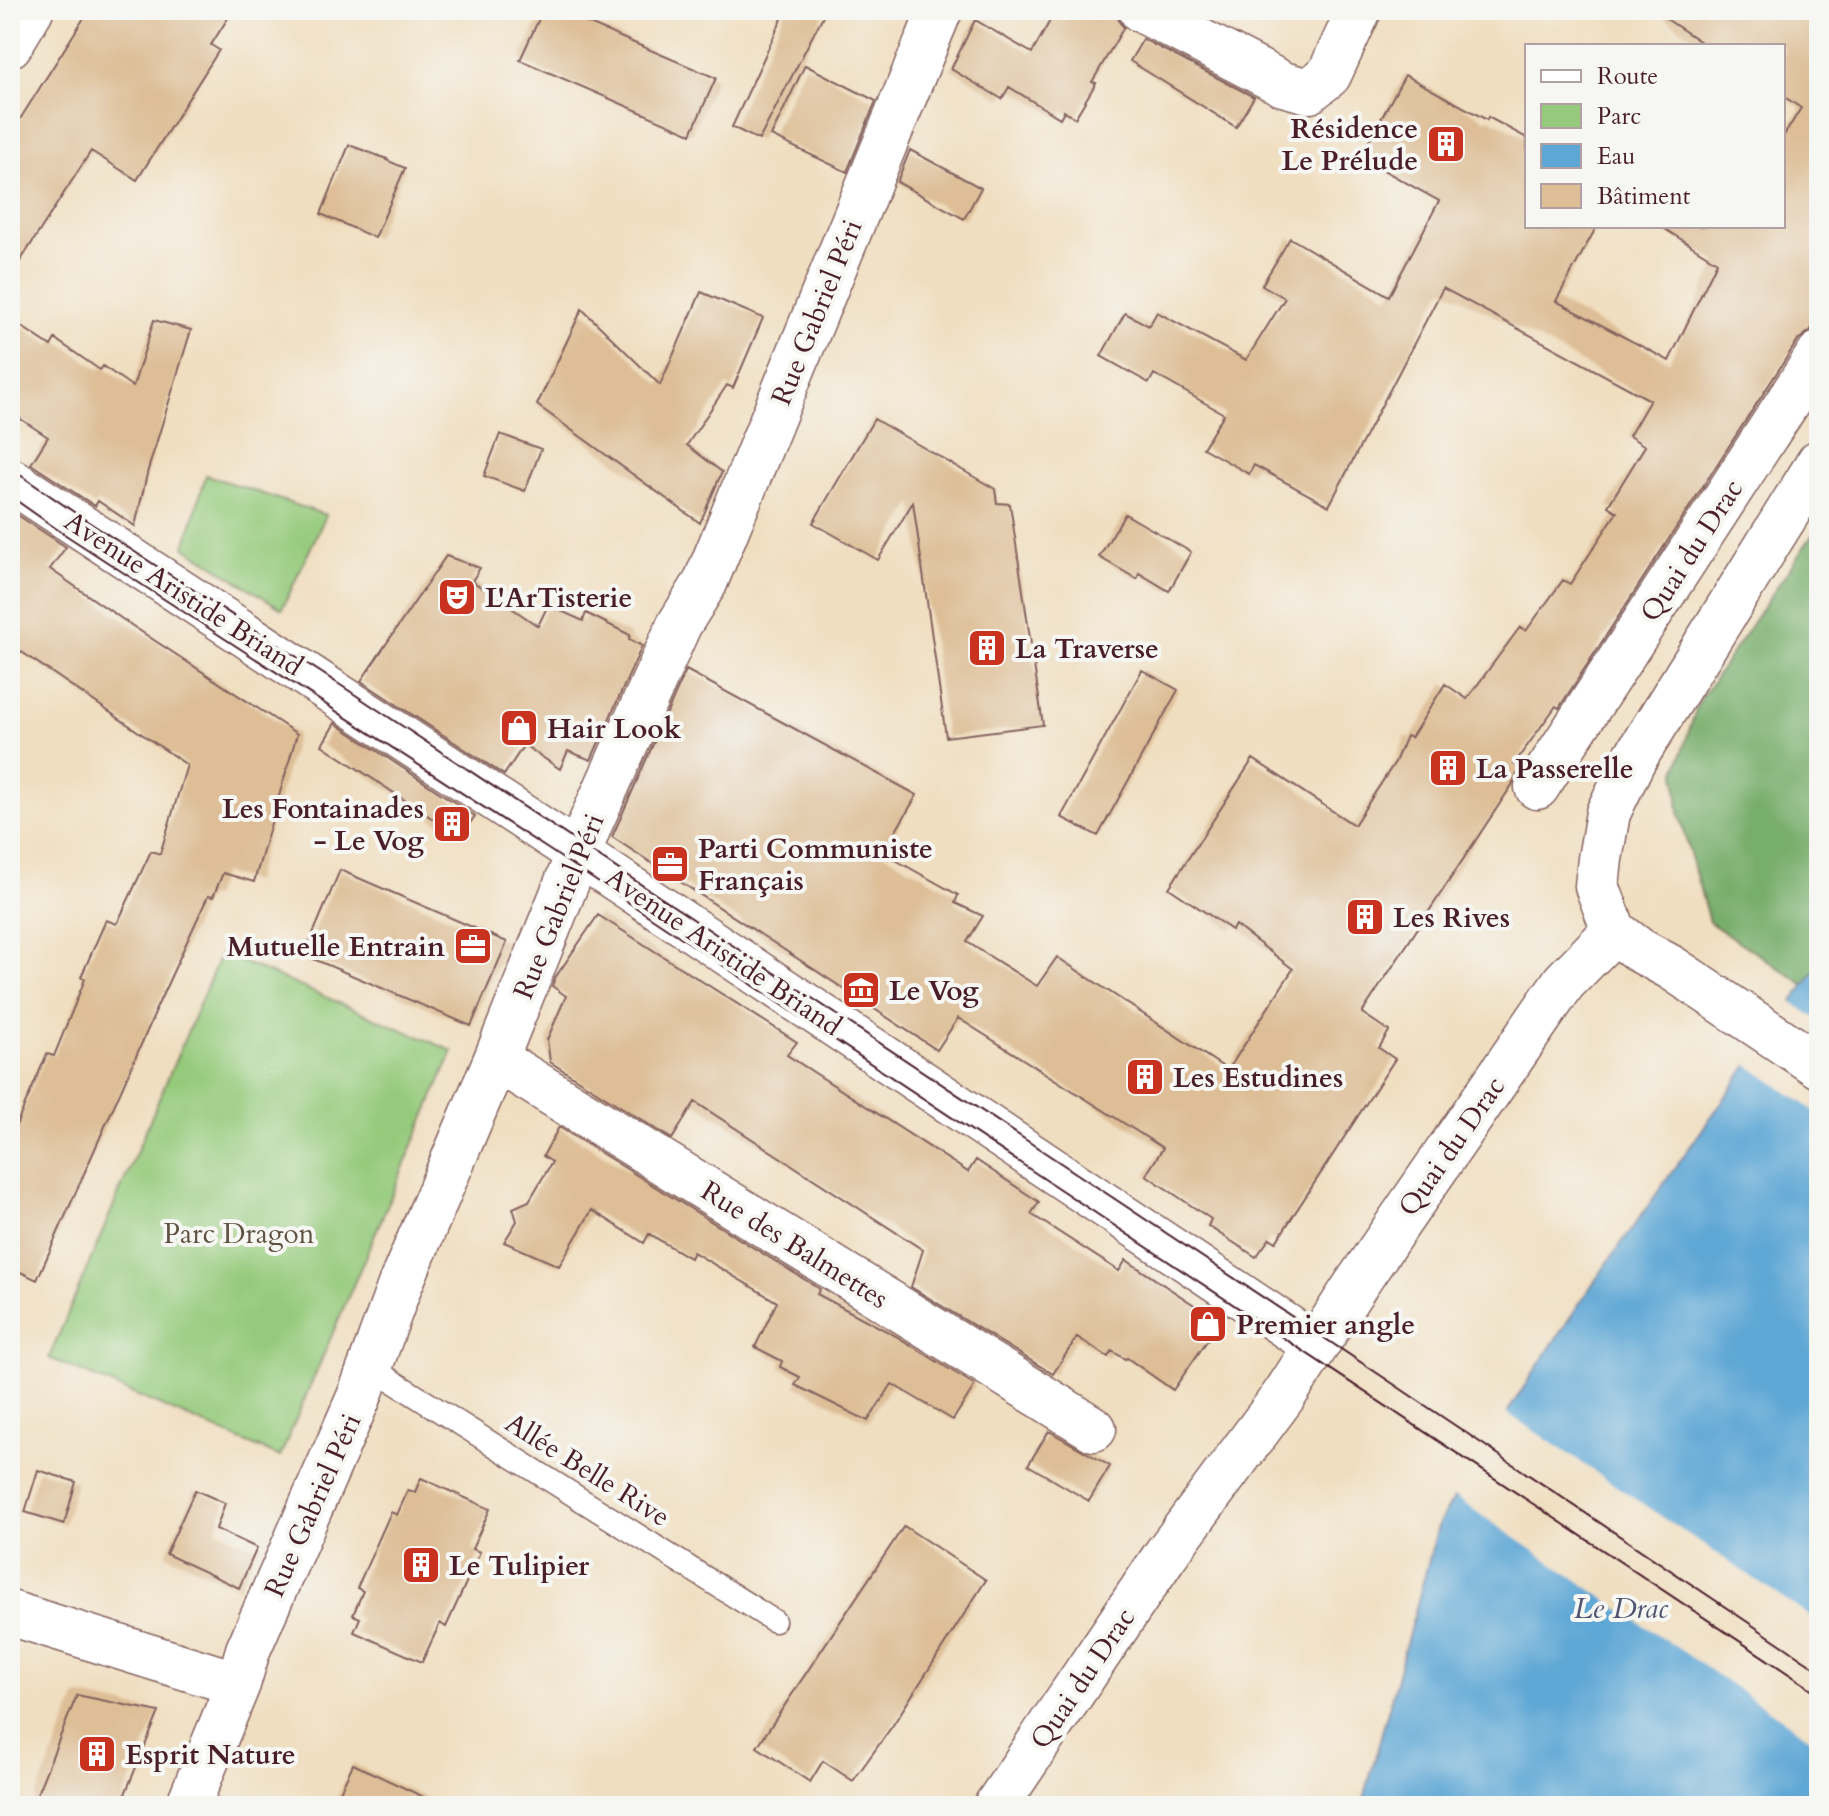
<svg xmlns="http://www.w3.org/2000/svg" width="1829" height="1816" viewBox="0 0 1829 1816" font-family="Cardo,serif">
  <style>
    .green { fill: #95ca7c; stroke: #707454; stroke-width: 2 }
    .forest { fill: #78ae6c; stroke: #61664c; stroke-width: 2 }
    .water { fill: #5ea7d5; stroke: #546380; stroke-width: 2 }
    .pier { fill: #f0dec0 }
    .building { fill: #ddbe96 }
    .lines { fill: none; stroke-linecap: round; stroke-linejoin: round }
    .lane-casing { stroke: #84625f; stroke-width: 25 }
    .street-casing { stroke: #84625f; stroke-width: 47 }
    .secondary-casing { stroke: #84625f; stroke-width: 47 }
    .lane { stroke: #fff; stroke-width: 22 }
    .street { stroke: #fff; stroke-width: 44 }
    .secondary { stroke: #fff; stroke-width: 44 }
    .tram { stroke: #4a1f2b; stroke-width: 2 }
    .labels { text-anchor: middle; stroke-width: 8; stroke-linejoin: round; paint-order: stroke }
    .poi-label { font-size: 28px; font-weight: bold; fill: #4a1f2b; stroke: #f6f6f2; text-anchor: start }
    .street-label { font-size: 28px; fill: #4a1f2b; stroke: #f6f6f2 }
    .park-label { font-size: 28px; fill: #605243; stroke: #f6f6f2 }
    .water-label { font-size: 30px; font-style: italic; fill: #52556f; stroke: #f6f6f2 }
  </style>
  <rect width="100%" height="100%" fill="#f6f6f2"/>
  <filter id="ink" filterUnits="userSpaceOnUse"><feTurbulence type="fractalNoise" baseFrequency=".0125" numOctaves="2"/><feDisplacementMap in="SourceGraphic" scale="16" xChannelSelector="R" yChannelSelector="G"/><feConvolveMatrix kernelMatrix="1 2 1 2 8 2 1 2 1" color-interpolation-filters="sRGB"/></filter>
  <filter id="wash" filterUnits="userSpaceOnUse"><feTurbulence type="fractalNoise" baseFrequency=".006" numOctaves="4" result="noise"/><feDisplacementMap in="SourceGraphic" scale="32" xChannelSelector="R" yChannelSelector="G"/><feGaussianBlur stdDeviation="1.8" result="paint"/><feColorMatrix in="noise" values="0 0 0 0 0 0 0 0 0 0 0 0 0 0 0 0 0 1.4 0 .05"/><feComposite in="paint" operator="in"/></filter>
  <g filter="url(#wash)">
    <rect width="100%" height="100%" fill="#f0dec0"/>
    <path class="green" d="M206,475L326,515L282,609L185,547Z
      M221,953L453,1051L280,1457L49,1358Z"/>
    <path class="forest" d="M1819,525V965L1805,985L1709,922L1679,813L1676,771L1698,703Z"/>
    <path class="water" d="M1819,965V1806H1362L1439,1523L1493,1434L1587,1292Z"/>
    <path class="pier" d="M1789,1000L1819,1021V1114L1745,1063Z
      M1504,1411L1819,1622V1744L1452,1495Z"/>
    <g id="blocks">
      <path class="building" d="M89,10H233L211,45L219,50L137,180L91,151L10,277V135Z
        M543,10H557L716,78L691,134L520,60Z
        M786,10H826L759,140L732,127Z
        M1056,10H1116L1120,23L1124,27L1092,82L1096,83L1075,118L1064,111L1060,118L1009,87L1002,99L951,69L975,20L1032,53Z
        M1653,10H1819V318L1810,331L1798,340L1559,708L1556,706L1514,764L1520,768L1512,785L1362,1013L1389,1031L1379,1048L1395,1059L1276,1242L1270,1238L1256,1257L1208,1226L1211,1219L1146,1175L1163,1148L958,1018L937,1050L612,837L686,670L917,795L883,853L958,895L955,903L983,916L967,942L1037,986L1057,957L1228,1070L1293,969L1235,925L1232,930L1169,888L1253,759L1354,825L1395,762L1406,736L1411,738L1445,684L1467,699L1520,627L1526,631L1563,580L1570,584L1617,512L1608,506L1645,446L1629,436L1650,400L1443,288L1329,506L1254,465L1249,474L1203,448L1224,414L1154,374L1149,383L1101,356L1125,313L1149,326L1157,312L1246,360L1285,298L1262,285L1290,238L1389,296L1439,201L1360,157L1405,75L1487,120L1488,117L1527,138V226H1597L1556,301L1669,361L1717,262L1660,226H1783V137L1801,108L1783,96V46H1707Z
        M1143,39L1254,97L1236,127L1130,61Z
        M805,65L876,101L847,172L771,136Z
        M349,145L387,159L386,160L405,168L375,238L321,214Z
        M910,150L981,188L964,219L897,182Z
        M701,292L763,318L733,388L727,385L687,445L722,472L700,523L537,405L582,309L660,385Z
        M10,319L51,346L55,339L100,370L103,366L133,387L154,320L191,330L148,470L135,526L98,501L95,506L31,464L48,437L10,412Z
        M874,419L995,489L997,503L1010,504L1043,725L946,737L913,502L878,560L813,523Z
        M500,434L541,449L525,491L484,476Z
        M10,510L66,547L50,569L125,621L297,734L254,882L223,873L213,897L208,896L155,1011H156L37,1280L10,1267V1139L47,1054L54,1056L85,979L81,977L106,920L117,924L151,851L160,854L187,765L10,644Z
        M1125,514L1191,552L1169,591L1139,573L1137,579L1099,557Z
        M446,556L480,568L472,581L538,626L548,605L583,621L586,613L630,635L629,639L642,646L591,760L568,751L560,769L524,745L504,775L361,681Z
        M1142,670L1178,690L1098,836L1061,817Z
        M335,723L475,816L460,837L322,745Z
        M340,870L507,942L471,1026L304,955Z
        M598,915L797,1042L787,1055L968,1172L976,1160L1039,1202L1031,1214L1119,1271L1126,1260L1220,1322L1173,1390L1127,1358L1125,1359L1112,1351L1108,1357L1077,1337L1053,1374L911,1287L923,1250L695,1102L672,1139L550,1062L547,1040L566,996L552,986L555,978Z
        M559,1127L820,1289L817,1294L896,1336L975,1385L953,1420L892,1384L868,1421L795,1385L800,1377L780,1367L782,1361L755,1347L777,1302L693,1252L690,1258L649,1234L644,1243L592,1210L559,1266L504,1242L517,1221L513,1208L529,1201L552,1162L543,1156Z
        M1049,1431L1110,1466L1089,1501L1028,1465Z
        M38,1470L76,1482L64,1524L25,1512Z
        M421,1478L490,1509L472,1549L480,1552L446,1627L440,1623L422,1662L354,1632L360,1618L353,1615L363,1591L357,1588L391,1512L397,1515L408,1490L415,1492Z
        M195,1490L225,1503L216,1529L257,1548L239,1588L166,1554Z
        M904,1526L986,1580L893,1725L853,1781L823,1761L810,1782L757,1747Z
        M77,1695L159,1712L120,1806H32Z
        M353,1764L443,1806H333Z"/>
    </g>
  </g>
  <g filter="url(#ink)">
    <use href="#blocks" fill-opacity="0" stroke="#84625f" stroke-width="2"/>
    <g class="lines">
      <defs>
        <path id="lane" d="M370,1367L774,1621"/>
        <path id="street" d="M1141,10L1283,84L1309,91L1329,75L1359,10
          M10,480L579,854L1316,1346
          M1537,787L1819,354
          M496,1059L1094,1429
          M10,1613L238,1684
          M188,1806L238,1684L248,1650L359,1397L400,1285L496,1059L591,822L679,625L705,583L940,10
          M996,1806L1166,1554L1285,1394L1355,1286L1564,982L1614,931"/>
        <path id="secondary" d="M10,45L31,10
          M1819,462L1633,761L1608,813L1600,859L1597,886L1614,931L1639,950L1672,968L1819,1066"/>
      </defs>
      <use href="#lane" class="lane-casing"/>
      <use href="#street" class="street-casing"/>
      <use href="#secondary" class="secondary-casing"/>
      <use href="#lane" class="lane"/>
      <use href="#street" class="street"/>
      <use href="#secondary" class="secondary"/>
      <path class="tram" d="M10,468L87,521L348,690L1383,1377L1819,1670
        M10,496L61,532L554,853L1819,1694"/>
    </g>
  </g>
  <defs>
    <symbol id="building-square" viewBox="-11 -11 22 22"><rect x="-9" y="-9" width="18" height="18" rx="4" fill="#c8321e" stroke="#f6f6f2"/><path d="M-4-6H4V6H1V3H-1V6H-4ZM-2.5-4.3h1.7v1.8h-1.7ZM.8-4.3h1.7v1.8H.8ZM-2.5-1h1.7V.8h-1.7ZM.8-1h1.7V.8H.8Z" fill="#fff"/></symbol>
    <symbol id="theatre-square" viewBox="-11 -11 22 22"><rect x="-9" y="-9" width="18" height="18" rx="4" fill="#c8321e" stroke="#f6f6f2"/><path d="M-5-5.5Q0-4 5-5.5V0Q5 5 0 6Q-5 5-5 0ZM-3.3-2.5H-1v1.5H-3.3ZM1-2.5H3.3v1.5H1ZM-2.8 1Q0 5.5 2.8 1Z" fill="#fff"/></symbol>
    <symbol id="shop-square" viewBox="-11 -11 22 22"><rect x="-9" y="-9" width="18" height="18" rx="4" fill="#c8321e" stroke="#f6f6f2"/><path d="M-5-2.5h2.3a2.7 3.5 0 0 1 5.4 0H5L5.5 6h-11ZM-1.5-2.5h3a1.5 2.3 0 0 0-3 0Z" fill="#fff"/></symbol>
    <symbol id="office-square" viewBox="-11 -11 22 22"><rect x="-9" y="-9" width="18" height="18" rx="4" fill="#c8321e" stroke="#f6f6f2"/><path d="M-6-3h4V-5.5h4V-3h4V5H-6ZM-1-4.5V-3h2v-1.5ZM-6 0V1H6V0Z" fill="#fff"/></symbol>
    <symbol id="museum-square" viewBox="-11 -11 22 22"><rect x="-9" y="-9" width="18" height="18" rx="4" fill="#c8321e" stroke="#f6f6f2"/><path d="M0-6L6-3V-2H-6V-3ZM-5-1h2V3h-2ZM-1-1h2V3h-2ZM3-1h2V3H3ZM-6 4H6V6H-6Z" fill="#fff"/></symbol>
  </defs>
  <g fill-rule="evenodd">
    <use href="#building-square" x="1424" y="122" width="44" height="44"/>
    <use href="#theatre-square" x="435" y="575" width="44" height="44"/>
    <use href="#building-square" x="965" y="626" width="44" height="44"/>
    <use href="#shop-square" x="497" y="706" width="44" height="44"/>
    <use href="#building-square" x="1426" y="746" width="44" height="44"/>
    <use href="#building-square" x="430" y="802" width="44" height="44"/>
    <use href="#office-square" x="648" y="842" width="44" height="44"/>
    <use href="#building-square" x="1343" y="895" width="44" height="44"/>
    <use href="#office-square" x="451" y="924" width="44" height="44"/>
    <use href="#museum-square" x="839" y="968" width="44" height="44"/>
    <use href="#building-square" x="1123" y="1055" width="44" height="44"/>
    <use href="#shop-square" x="1186" y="1302" width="44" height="44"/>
    <use href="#building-square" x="399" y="1543" width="44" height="44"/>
    <use href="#building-square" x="75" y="1732" width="44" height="44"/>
  </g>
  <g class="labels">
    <g class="poi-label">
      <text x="1418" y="138" text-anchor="end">Résidence<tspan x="1418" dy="32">Le Prélude</tspan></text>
      <text x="485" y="607">L'ArTisterie</text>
      <text x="1015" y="658">La Traverse</text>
      <text x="547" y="738">Hair Look</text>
      <text x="1476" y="778">La Passerelle</text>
      <text x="424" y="818" text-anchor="end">Les Fontainades<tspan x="424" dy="32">- Le Vog</tspan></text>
      <text x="698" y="858">Parti Communiste<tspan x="698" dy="32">Français</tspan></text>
      <text x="1393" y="927">Les Rives</text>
      <text x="445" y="956" text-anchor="end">Mutuelle Entrain</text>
      <text x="889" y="1000">Le Vog</text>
      <text x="1173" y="1087">Les Estudines</text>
      <text x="1236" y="1334">Premier angle</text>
      <text x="449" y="1575">Le Tulipier</text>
      <text x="125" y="1764">Esprit Nature</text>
    </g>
    <g class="street-label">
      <text transform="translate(816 312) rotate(-68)" y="10">Rue Gabriel Péri</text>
      <text transform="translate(1691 550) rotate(-57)" y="10">Quai du Drac</text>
      <text transform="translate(184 593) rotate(33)" y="10">Avenue Aristide Briand</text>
      <text transform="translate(558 906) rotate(-68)" y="10">Rue Gabriel Péri</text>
      <text transform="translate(724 951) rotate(34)" y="10">Avenue Aristide Briand</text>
      <text transform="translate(1451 1146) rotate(-55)" y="10">Quai du Drac</text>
      <text transform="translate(795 1244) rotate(32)" y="10">Rue des Balmettes</text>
      <text transform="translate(588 1469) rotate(32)" y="10">Allée Belle Rive</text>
      <text transform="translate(312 1505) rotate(-66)" y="10">Rue Gabriel Péri</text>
      <text transform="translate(1082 1678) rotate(-56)" y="10">Quai du Drac</text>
    </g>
    <g class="park-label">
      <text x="239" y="1243">Parc Dragon</text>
    </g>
    <g class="water-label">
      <text x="1621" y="1618">Le Drac</text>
    </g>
  </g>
  <rect width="1829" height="1816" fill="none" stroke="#f6f6f2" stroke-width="40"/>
  <rect x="1525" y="44" width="260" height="184" fill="#f6f6f2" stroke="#b1a0a2" stroke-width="2"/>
  <rect x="1541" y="70" width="40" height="12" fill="#ffffff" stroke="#b1a0a2" stroke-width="2"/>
  <text x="1597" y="84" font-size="24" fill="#4a1f2b">Route</text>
  <rect x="1541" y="104" width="40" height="24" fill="#95ca7c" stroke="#b1a0a2" stroke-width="2"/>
  <text x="1597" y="124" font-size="24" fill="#4a1f2b">Parc</text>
  <rect x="1541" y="144" width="40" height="24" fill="#5ea7d5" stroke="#b1a0a2" stroke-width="2"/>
  <text x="1597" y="164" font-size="24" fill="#4a1f2b">Eau</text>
  <rect x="1541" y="184" width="40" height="24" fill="#ddbe96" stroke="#b1a0a2" stroke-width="2"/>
  <text x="1597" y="204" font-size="24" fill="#4a1f2b">Bâtiment</text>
</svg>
